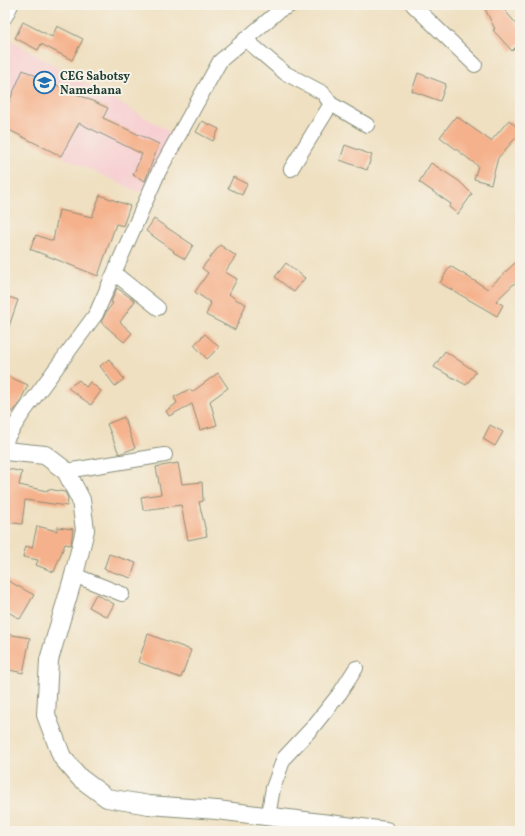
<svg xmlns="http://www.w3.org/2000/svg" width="525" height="836" viewBox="0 0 525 836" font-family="Vollkorn,serif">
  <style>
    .built { fill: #f7cfd2 }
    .building { fill: #f5b18b }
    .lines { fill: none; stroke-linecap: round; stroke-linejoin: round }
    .minor-casing { stroke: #878e7a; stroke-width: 16 }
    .major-casing { stroke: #878e7a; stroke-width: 20 }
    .minor { stroke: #fff; stroke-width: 14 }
    .major { stroke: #fff; stroke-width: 18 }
    .labels { text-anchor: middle; stroke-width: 4; stroke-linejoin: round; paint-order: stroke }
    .poi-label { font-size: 12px; font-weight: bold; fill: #1f3d34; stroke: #f7f3e8; text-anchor: start }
  </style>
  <rect width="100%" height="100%" fill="#f7f3e8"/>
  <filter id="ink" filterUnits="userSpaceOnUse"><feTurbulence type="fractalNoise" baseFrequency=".025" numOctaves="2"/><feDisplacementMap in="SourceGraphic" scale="8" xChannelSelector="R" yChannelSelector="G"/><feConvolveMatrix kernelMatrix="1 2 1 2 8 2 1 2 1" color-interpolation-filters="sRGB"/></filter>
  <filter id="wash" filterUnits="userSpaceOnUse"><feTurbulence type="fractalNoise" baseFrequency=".012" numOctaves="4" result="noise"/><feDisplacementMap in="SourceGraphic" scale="16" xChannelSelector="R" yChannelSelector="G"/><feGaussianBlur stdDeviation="0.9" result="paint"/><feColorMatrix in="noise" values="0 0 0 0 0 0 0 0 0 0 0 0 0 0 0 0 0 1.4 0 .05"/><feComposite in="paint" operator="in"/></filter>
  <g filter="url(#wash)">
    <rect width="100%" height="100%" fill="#efe0c1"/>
    <path class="built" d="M5,37L172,133L148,196L61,156L5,128Z"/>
    <g id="blocks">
      <path class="building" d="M483,5H500L520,28V43L512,51L493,30L495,29Z
        M23,22L52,37L57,26L83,39L72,60L41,44L38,50L15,38Z
        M23,70L108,108L103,118L159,144L145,181L133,175L142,154L79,123L61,156L5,128V111Z
        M418,73L446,84L440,101L412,91Z
        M456,116L491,141L509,120L520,130V133L498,158L491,184L474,179L478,166L440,137Z
        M202,121L219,129L213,141L196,132Z
        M345,145L372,155L367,170L340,160Z
        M431,163L459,181L472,194L458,214L449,207L451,204L419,182Z
        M233,177L247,184L242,195L228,188Z
        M100,195L130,206L123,226L116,224L98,276L30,249L36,235L53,241L59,210L92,217Z
        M154,219L193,245L185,259L173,252L174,251L146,231Z
        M220,245L236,256L225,272L237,279L229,294L237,300L246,304L235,330L206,315L211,303L195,292L208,273L202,268Z
        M520,258V278L496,301L503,305L497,316L440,283L450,266L488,289Z
        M286,263L305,278L294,292L275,277Z
        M117,288L135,301L120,322L132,333L124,342L101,322L107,311L113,303L111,302Z
        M5,296L18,300L7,332H5Z
        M205,334L219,347L207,359L194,345Z
        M445,351L476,372L466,385L434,367Z
        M109,359L124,379L115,386L100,366Z
        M218,373L228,388L210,401L217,425L200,430L192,404L169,416L166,411L177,403L174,397L190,389L192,392Z
        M5,375L28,385L19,404L13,412L5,408Z
        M79,380L86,387L90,382L101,391L91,405L68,388Z
        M124,417L135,448L119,454L107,424Z
        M490,425L503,432L495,446L483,439Z
        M178,463L182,484L202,482L203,501L199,502L207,536L188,540L181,505L143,510L141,497L161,494L156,467Z
        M5,468L22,472L19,485L47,491L48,489L65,492L68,498L67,506L25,500L22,524L5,522Z
        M37,526L57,531V527L73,529L71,545L65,544L54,572L36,565L38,560L23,557L26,546L32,548Z
        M109,554L136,563L131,578L104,569Z
        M5,579L34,595L20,619L5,610Z
        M96,594L114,604L107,617L89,607Z
        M7,634L30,638L23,673L5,669V643Z
        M148,634L191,650L181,678L138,662Z"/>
    </g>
  </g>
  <g filter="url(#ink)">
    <use href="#blocks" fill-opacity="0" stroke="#878e7a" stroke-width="1"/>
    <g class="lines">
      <defs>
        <path id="minor" d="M413,5L475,65
          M5,17L11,5
          M245,39L285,73L323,93L331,104L367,125
          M291,169L331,104
          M114,273L158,308
          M5,450L7,438L23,413L96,314L159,171L220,61L280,10L291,5
          M66,471L165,455
          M74,575L122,594
          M268,816L273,788L284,758L312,728L340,693L356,668"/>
        <path id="major" d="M5,451L45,455L66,471L81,500L85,530L74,575L49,660L46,715L62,757L80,778L107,798L149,805L217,810L386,831"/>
      </defs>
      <use href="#minor" class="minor-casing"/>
      <use href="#major" class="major-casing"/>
      <use href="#minor" class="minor"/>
      <use href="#major" class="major"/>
    </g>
  </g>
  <defs>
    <symbol id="school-ring" viewBox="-11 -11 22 22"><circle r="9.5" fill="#f7f3e8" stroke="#1f6fb2" stroke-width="1.5"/><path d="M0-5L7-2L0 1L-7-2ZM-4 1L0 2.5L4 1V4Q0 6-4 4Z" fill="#1f6fb2"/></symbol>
  </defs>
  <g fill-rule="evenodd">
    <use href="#school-ring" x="32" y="70" width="25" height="25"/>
  </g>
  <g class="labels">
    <g class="poi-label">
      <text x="60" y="80">CEG Sabotsy<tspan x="60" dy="14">Namehana</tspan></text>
    </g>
  </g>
  <rect width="525" height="836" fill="none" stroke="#f7f3e8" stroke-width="20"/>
</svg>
